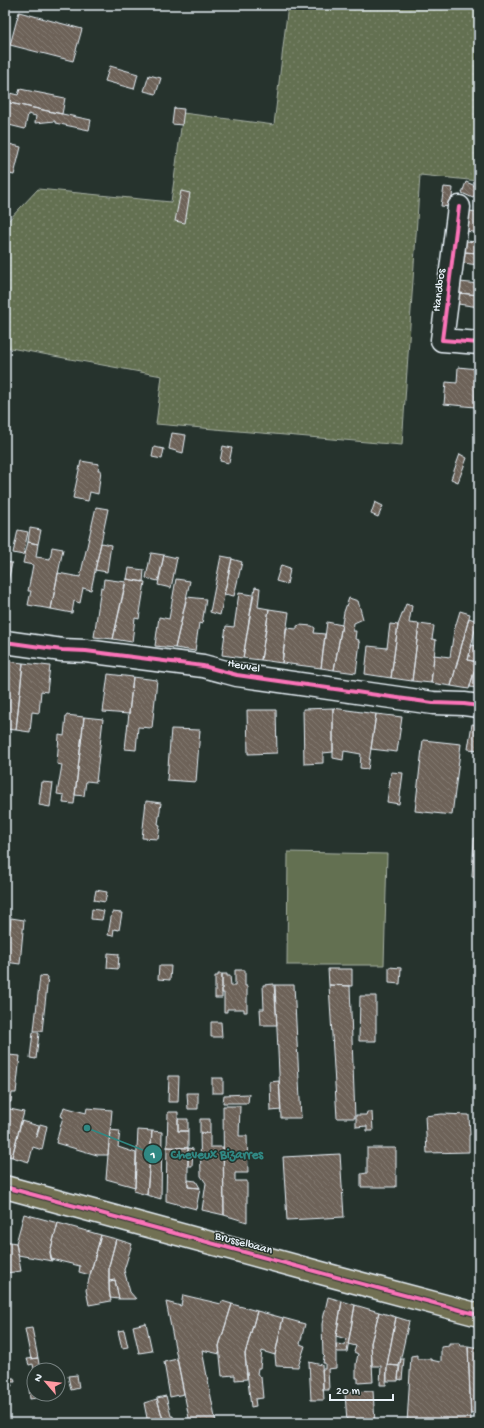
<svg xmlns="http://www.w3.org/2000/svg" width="484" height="1428" viewBox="0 0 484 1428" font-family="'Gochi Hand',sans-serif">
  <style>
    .grass { fill: url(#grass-dots); stroke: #a6b0a4 }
    .pitch { fill: #647051; stroke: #a6b0a4 }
    .building { fill: url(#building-back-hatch); stroke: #e8f1f8 }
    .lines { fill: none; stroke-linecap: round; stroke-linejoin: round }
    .street-casing { stroke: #e8f1f8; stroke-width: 25 }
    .primary-casing { stroke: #e8f1f8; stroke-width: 25 }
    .street { stroke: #26332d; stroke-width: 22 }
    .primary { stroke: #716f52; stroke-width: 22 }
    .cycleway-casing { stroke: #26332d; stroke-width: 6 }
    .cycleway { stroke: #fb73b8; stroke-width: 4 }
    .labels { text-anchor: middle; stroke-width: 3; stroke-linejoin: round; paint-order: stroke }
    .street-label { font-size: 12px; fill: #e8f1f8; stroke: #26332d }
    .leader { fill: none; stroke: #308883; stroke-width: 1.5 }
    .callout-dot { fill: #308883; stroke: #26332d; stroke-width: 1.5 }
    .mark-label { font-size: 12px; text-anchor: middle; font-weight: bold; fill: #fff }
    .callout-label { font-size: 13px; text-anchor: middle; font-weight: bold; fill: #308883; stroke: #26332d; stroke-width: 3; stroke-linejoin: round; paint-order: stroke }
  </style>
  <defs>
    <pattern id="grass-dots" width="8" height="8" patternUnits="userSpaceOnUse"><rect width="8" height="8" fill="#647051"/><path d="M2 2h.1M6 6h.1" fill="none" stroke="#7a856b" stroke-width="1.8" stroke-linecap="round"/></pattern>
    <pattern id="building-back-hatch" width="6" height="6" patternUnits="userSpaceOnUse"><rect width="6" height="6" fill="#6d6258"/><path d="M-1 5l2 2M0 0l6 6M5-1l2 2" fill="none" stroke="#827971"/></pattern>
  </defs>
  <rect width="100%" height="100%" fill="#26332d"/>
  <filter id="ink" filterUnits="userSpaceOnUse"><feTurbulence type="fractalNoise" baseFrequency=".025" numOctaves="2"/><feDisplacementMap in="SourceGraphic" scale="8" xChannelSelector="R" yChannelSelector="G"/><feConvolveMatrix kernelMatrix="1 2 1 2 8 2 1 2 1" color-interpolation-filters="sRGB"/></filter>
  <g filter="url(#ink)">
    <path class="grass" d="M288,5H479V181L420,175L402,445L156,424L162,376L5,347V224L38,189L171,202L183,113L274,125Z"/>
    <path class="pitch" d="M288,852L387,854L384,965H287Z"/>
    <path class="building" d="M19,12L82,29L73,61L10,45Z
      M110,66L138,74L134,89L105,81Z
      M149,75L161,78L156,94L144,91Z
      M20,89L65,98L62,114L5,102V92L18,95Z
      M5,102L91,120L89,130L55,123V121L35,123L36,116L28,114L25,129L5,124Z
      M174,108L184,109L182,125L172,124Z
      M5,143L21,147L14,175L5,173Z
      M466,182L478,187L473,198L462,193Z
      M444,187L453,188L451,207L441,206Z
      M181,191L190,193L185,223L175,221Z
      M469,211L479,212V233L466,231Z
      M465,241L479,242V253L463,252Z
      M463,252L479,253V265L462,263Z
      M460,282L479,284V295L459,293Z
      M459,293L479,295V307L458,304Z
      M458,367L478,369L475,407L444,404L446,382L457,383Z
      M478,369H479V407H475Z
      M172,433L186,435L183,453L169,449Z
      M223,446L232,448L229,463L220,461Z
      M154,447L164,449L162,459L152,457Z
      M460,454L467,458L458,482L451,479Z
      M81,461L99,464L98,470H101L98,494L90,492L88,501L73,498Z
      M375,502L383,506L378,517L371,514Z
      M96,507L108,509L91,590L83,588L80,603L74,601L72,613L51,609L58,573L80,577Z
      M30,528L41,530L38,544L28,542Z
      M18,530L28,532L23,555L13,553Z
      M28,542L38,544L36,557L50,559L52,547L63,549L51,609L28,605L31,591H28L33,565L23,563Z
      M101,543L111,545L107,572L95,570Z
      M151,553L164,555L158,581L146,578Z
      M164,555L177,558L171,588L158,585Z
      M221,556L232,558L220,615L210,612Z
      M232,559L242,562L234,596L224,594Z
      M5,562L12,563L6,591H5Z
      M281,565L290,568L289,570H290L287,584L276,581Z
      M129,568L144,570L143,582L127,579Z
      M104,579L126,582L113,639L94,637L101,587L103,588Z
      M126,579L145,582L139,619L135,618L132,642L113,639Z
      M176,579L190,581L175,648L155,646L159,617L169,619Z
      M255,587L260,588L258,607L269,609L261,660L243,658Z
      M239,593L253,595L243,658L222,655L226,626L234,627Z
      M187,597L206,599L202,624L199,623L195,651L175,648Z
      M349,598L358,601L363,619L354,623L353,631H356L355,639L359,640L358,642H360L356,673L334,670L344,612Z
      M406,604L412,606L409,623L419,624L412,681L391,678L398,625Z
      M269,609L289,612L282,663L261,660Z
      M460,611L470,614L451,686L431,683L434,655L450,657L454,631Z
      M469,618L477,621L468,660L477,662L469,689L451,686Z
      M327,622L342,625L334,670L321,668Z
      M390,624L398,625L391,678L365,674L368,646L387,648Z
      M419,624L434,626L432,639L436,640L431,683L412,681Z
      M300,625L312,626L315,628L314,633L325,634L321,668L282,663L286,628L297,629V626Z
      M472,645L479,647L477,662L468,660Z
      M479,653V688L470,687Z
      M6,661L23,663L16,730L6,729L9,701L5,700Z
      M23,663L50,666L47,692L41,691L39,713L32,712L30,732L16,730Z
      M108,674L133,677L129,714L103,712Z
      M133,677L157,680L152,728L138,727L136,750L125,749Z
      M333,708L376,714L368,769L360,768L361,754L344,751L343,760L333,758Z
      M333,708V752L323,753V763L304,764L303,709Z
      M247,710H276L277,753L248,754Z
      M376,714L402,717L397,752L371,749Z
      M66,715L84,717L74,804L63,803L64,795L57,794L62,765L57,764L59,735L64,736Z
      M84,717L103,719L96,782L86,781L84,796L75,795Z
      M472,724L479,725V750L468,749Z
      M171,729L200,730L196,782L167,780Z
      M423,740L461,744L452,815L415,811Z
      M391,772L403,773L399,804L387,802Z
      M42,782L53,783L50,807L39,805Z
      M146,801L161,803L158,824L160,825L158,839L142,838Z
      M474,838L479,839V878L472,877Z
      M96,890L107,892L105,902L94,900Z
      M92,909L104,911L102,920L91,919Z
      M112,912L122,913L119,930L114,929L113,936L108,935Z
      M11,918L24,920L20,964L5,962L6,928L10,929Z
      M108,953L119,954L118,969L107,968Z
      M159,966H171L170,980L158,979Z
      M389,967L401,968L400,984L389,983Z
      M328,969H352V986L329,985Z
      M235,970H245V986H247V1012H244V1009H227V1012H224V993H222V974H227V976H230L231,986H235Z
      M218,974H222V998H215V976H218Z
      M40,976L48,977L42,1031H34Z
      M274,984L277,1025H261L260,1009H264L263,985Z
      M275,985H294L301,1118H281Z
      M329,985L350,986L355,1118H337Z
      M360,996H376V1041H359Z
      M211,1022H221L222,1037H211Z
      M33,1032L39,1033L36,1059L30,1058Z
      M5,1040H9L5,1073Z
      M8,1055L20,1056L16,1093H12L11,1102H5V1073Z
      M169,1076H179L178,1102H168Z
      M212,1078H223V1093H212Z
      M279,1081L281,1110L271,1111L270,1082Z
      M187,1093H198V1109H188Z
      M249,1094L248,1103H223L224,1095Z
      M223,1106H240L239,1136H247L248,1173H235V1181H247V1222L224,1215Z
      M64,1107L86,1113L87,1108L112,1110L108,1155H97L56,1143L63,1117L61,1116Z
      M5,1108L24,1112L12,1157L5,1155Z
      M168,1112H178V1131H188V1148L167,1147Z
      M367,1112H372L373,1131H367V1126L356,1127V1115H366Z
      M442,1114L469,1115L470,1135H469V1152L427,1153L425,1116Z
      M178,1119H188V1131H178Z
      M200,1119H210V1133H200Z
      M21,1121L39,1126L36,1137H37L40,1124L47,1126L42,1150L33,1147L29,1162L12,1157Z
      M110,1130L120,1131L118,1147L136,1153L135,1187L106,1179Z
      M138,1130L152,1131L147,1195L133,1191L135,1187Z
      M152,1131L162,1132L161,1199L147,1195Z
      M200,1133H210V1147H223L224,1215L202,1210L206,1183L201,1176Z
      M167,1147L188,1148V1187L200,1188L196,1209L166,1201Z
      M188,1148L193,1149L192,1166H188Z
      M367,1148H396V1187H361V1174L367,1173Z
      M340,1154L344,1217L287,1220L283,1157Z
      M188,1180L196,1181L200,1188L188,1187Z
      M24,1214L58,1223L50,1252L52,1261L18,1255L16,1243Z
      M58,1223L101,1235L90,1275L79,1272L80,1266L51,1259L50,1252Z
      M101,1235L116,1239L109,1266V1291L111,1301L89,1305L86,1290Z
      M116,1239L132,1244L124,1270L130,1292L136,1299H119L115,1280L109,1281V1266Z
      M5,1241L16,1243L21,1271L7,1273Z
      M115,1280L119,1299L110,1298L109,1281Z
      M183,1295L221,1304L222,1301L232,1304L219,1346L220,1354L202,1350L216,1423H190L166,1302L181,1306Z
      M328,1297L342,1301L336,1336V1368L328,1369L329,1390H323L322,1369H325V1363H323L324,1357H325L323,1355L322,1324Z
      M342,1301L355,1305L347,1352H337L336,1344L345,1345L346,1339L336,1336Z
      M232,1304L257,1311L245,1354L247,1379L235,1380V1375L222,1376L219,1346Z
      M355,1305L379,1312L371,1343L373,1382L358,1383V1378H356V1364L358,1354L354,1352L356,1346L348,1344Z
      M257,1311L283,1318L275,1355L262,1351L260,1368H258L257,1374L261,1377L263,1398L255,1399L256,1406L251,1407L245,1354Z
      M379,1312L396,1317L387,1365L386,1385H380L381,1366H372L371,1343Z
      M396,1317L409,1321L399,1366L387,1365Z
      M283,1318L305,1324L300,1344L305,1346L298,1367L276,1366L275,1355Z
      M146,1323L152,1351L139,1353L133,1326Z
      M32,1328L38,1358L31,1359L25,1329Z
      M124,1330L128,1347L122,1348L118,1331Z
      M449,1343H459L460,1346H468L471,1423H407L411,1356L417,1355V1359H431V1360L440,1362L441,1361V1347L449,1346Z
      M468,1346L479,1348V1413L471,1414Z
      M38,1358L40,1370H34L33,1364L29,1365L27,1359Z
      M177,1359L184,1394L170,1397L164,1362Z
      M401,1359H404L402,1380L398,1379Z
      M309,1362L322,1365L324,1400H311Z
      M387,1365L399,1366L398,1381H387Z
      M10,1374L11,1378H14L15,1382H11L12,1386L5,1387V1375Z
      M77,1375L79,1388L71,1390L68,1376Z
      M29,1389H34V1394H41L42,1397L30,1399Z
      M373,1391L375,1423H347L345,1392Z
      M166,1396L171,1416H173L174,1423H164L157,1398Z
      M157,1399L164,1423H148L144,1403Z"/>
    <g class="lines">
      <defs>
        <path id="street" d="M459,207L442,340L479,343
          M5,642L62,650L86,651L203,666L237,675L433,703L464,704L479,706"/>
        <path id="primary" d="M5,1187L336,1277L479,1315"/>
      </defs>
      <use href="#street" class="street-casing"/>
      <use href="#primary" class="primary-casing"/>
      <use href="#street" class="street"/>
      <use href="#primary" class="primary"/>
      <defs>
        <path id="cycleway" d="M459,207L442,340L479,343
          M5,642L62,650L86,651L203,666L237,675L433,703L464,704L479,706
          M5,1187L336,1277L479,1315"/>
      </defs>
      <use href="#cycleway" class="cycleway-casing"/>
      <use href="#cycleway" class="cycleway"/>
    </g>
  </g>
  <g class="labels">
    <g class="street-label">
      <text transform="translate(438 290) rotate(-83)" y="4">Handbos</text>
      <text transform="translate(244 665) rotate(11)" y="4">Heuvel</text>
      <text transform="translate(244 1242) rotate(15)" y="4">Brusselbaan</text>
    </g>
  </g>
  <path class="leader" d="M87 1128L153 1154"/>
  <g class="callout-dot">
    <circle cx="87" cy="1128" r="4"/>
    <circle cx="153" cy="1154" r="10"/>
  </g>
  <g class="mark-label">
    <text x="153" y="1158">1</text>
  </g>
  <g class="callout-label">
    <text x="217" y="1158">Cheveux Bizarres</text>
  </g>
  <rect width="484" height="1428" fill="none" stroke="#26332d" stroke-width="20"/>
  <rect x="10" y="10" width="464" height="1408" fill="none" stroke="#e8f1f8" stroke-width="1.5" filter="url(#ink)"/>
  <g transform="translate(46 1382) rotate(298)"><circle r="19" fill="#26332d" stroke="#747f7e"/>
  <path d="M0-3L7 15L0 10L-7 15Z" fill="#ff9aa2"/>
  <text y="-6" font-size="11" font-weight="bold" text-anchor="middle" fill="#e8f1f8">N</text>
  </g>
  <path d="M330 1394v6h63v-6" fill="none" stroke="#e8f1f8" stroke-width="2"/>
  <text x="336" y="1394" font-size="12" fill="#e8f1f8" stroke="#26332d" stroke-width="3" paint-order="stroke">20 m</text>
</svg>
